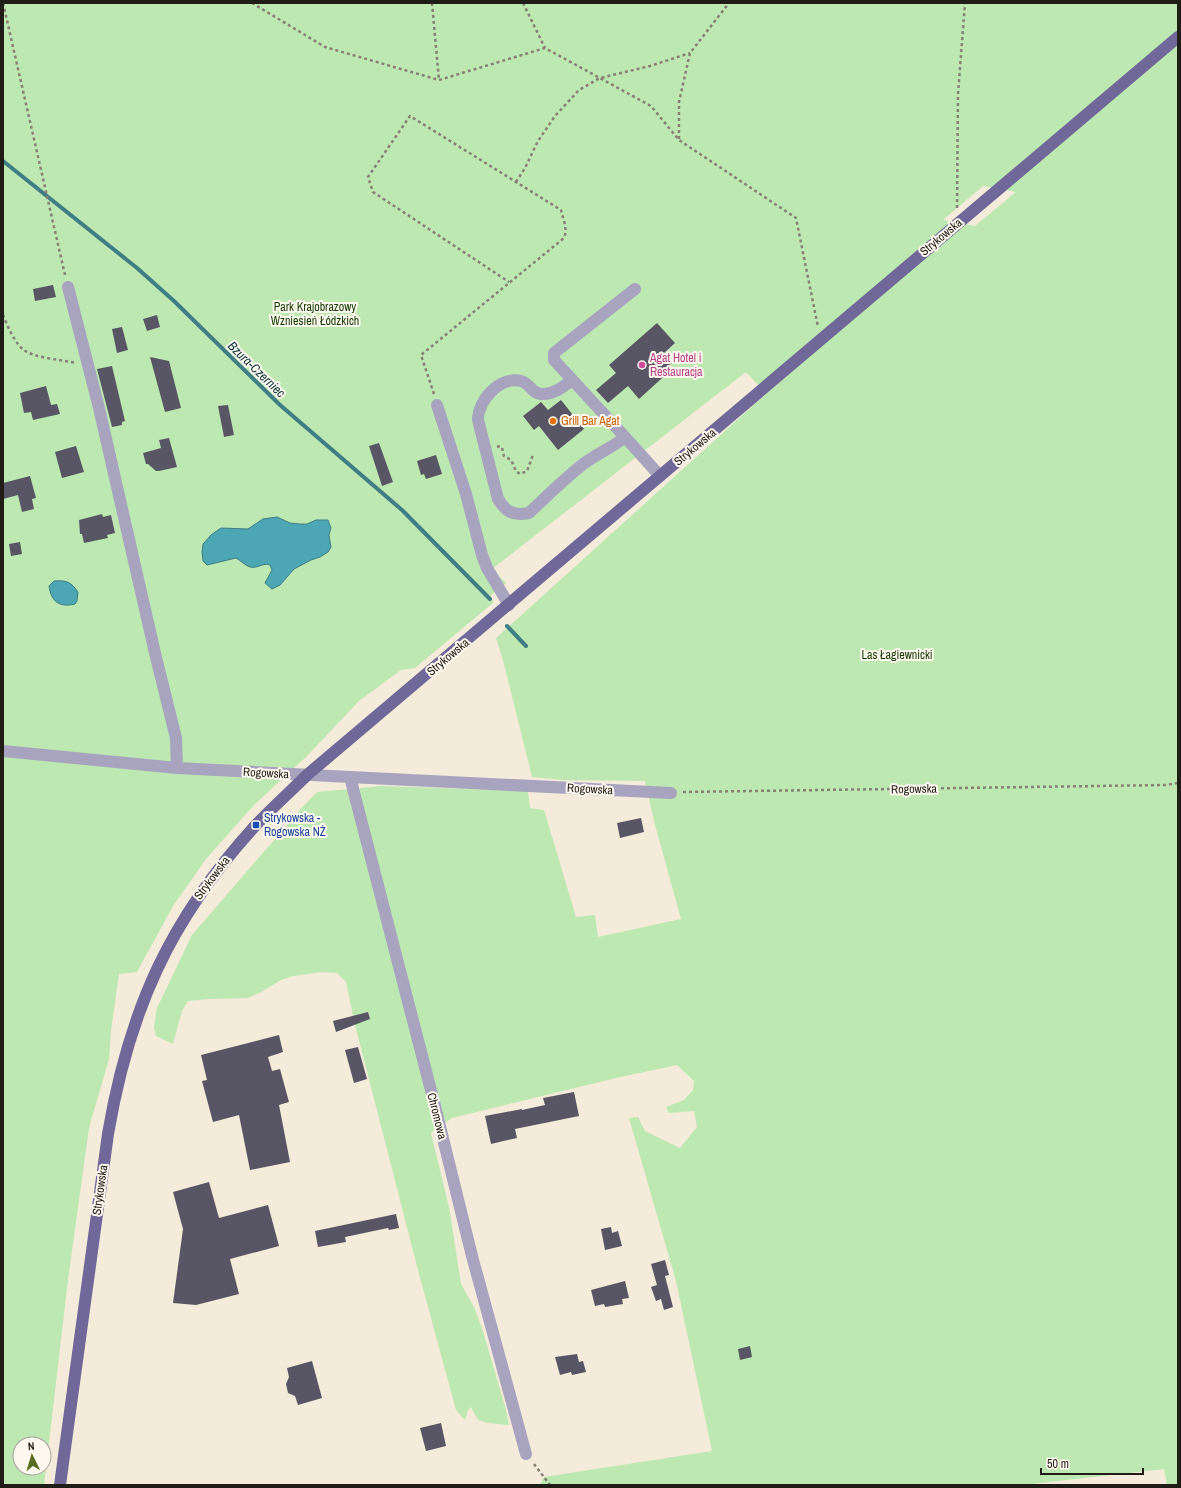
<svg xmlns="http://www.w3.org/2000/svg" width="1181" height="1488" viewBox="0 0 1181 1488" font-family="'Archivo Narrow',sans-serif">
  <style>
    .green { fill: #bde8b1; fill-rule: evenodd }
    .water { fill: #4da6b3; stroke: #407d84 }
    .lines { fill: none; stroke-linecap: round; stroke-linejoin: round }
    .stream { stroke: #407d84; stroke-width: 4 }
    .building { fill: #585665 }
    .path { stroke: #868075; stroke-width: 2.5; stroke-dasharray: 3 3; stroke-linecap: butt }
    .minor { stroke: #a8a4bf; stroke-width: 12 }
    .major { stroke: #706898; stroke-width: 12 }
    .hotel-dot { fill: #d1479c; stroke: #fef8ee; stroke-width: 1.5 }
    .food-dot { fill: #e8710a; stroke: #fef8ee; stroke-width: 1.5 }
    .transit-dot { fill: #1a4fb4; stroke: #fef8ee; stroke-width: 1.5 }
    .labels { text-anchor: middle; stroke-width: 4; stroke-linejoin: round; paint-order: stroke }
    .street-label { font-size: 12px; fill: #201d17; stroke: #fef8ee }
    .park-label { font-size: 12px; fill: #123a03; stroke: #fef8ee }
    .hotel-label { font-size: 12px; fill: #b23c85; stroke: #fef8ee; text-anchor: start }
    .food-label { font-size: 12px; fill: #c56008; stroke: #fef8ee; text-anchor: start }
    .transit-label { font-size: 12px; fill: #164399; stroke: #fef8ee; text-anchor: start }
    .water-label { font-size: 13px; font-style: italic; fill: #0c383d; stroke: #fef8ee }
  </style>
  <rect width="100%" height="100%" fill="#f4ebda"/>
  <path class="green" d="M3,3H1178V1485H1167L1164,1469L1023,1485H540L544,1477L712,1451L676,1281L629,1118L638,1117L645,1131L680,1148L697,1127L694,1111L669,1113L666,1107L684,1100L693,1090L694,1081L677,1065L616,1078L452,1118L431,1133L449,1207L461,1284L474,1307L483,1331L506,1410L509,1425L488,1423L478,1420L471,1407L468,1410L465,1420L456,1410L418,1270L355,1025L346,982L337,973L322,972L293,976L281,980L261,992L248,998L209,999L188,1001L182,1011L173,1044L156,1036L154,1027L157,1008L192,935L299,811L317,792L382,786L528,791L530,808L544,810L576,917L595,915L598,937L681,919L655,825L645,781L563,780L532,777L504,664L496,638L766,394L746,372L492,569L506,583L489,597L494,602L415,668L401,670L359,701L306,757L254,805L206,859L173,906L137,972L119,974L111,1031L109,1059L89,1128L68,1280L44,1485H3ZM983,186L1016,192L975,226L943,220ZM20,1444H44V1468H20Z"/>
  <path class="water" d="M277,517L290,523L300,524H307L316,520H328L331,528L329,535L331,547L328,552L320,557L311,560L294,569L280,585L272,589L265,583L272,570L270,565C263,562 258,569 250,567C246,566 240,560 236,558L207,565L203,561L202,552L203,544L211,535L221,528L248,529L263,519Z
    M54,581C67,580 71,582 78,592L77,601L75,604C59,608 51,601 49,586Z"/>
  <g class="lines">
    <path class="stream" d="M3,161L137,268L174,301L280,405L402,510L490,599
      M507,626L526,646"/>
  </g>
  <path class="building" d="M53,285L56,297L35,301L33,289Z
    M157,315L160,327L147,331L143,319Z
    M657,323L675,343L663,354L672,363L668,366L671,370L639,399L628,386L608,403L596,390L616,373L609,365Z
    M122,327L128,350L117,353L112,329Z
    M150,357L169,361L181,408L165,412Z
    M112,366L125,421L122,422V425L112,427L97,369Z
    M46,386L51,405L57,404L60,414L33,420L31,412L24,413L20,393Z
    M561,400L584,429L558,450L539,426L534,430L523,416L541,402L548,410Z
    M228,405L234,435L224,437L218,406Z
    M169,438L177,467L159,471H156L148,464H146L143,453L161,448L159,440Z
    M379,443L393,482L382,486L369,446Z
    M76,446L84,472L62,478L55,452Z
    M436,455L442,474L426,479L424,474L421,475L417,461Z
    M30,476L36,498L32,499L34,509L22,512L18,495L3,499V483Z
    M102,514L103,517L111,515L115,533L107,535L108,538L84,543L82,534H80L79,520Z
    M20,542L22,554L11,556L9,544Z
    M641,818L644,832L620,838L617,823Z
    M368,1012L370,1019L336,1032L333,1021Z
    M279,1035L283,1052L268,1057L272,1071L280,1069L289,1102L279,1105L290,1162L250,1170L239,1115L213,1122L202,1081L207,1080L201,1055Z
    M358,1047L367,1079L354,1083L345,1050Z
    M574,1092L579,1116L515,1129L517,1138L491,1144L485,1116L522,1109V1110L545,1105L543,1098Z
    M209,1182L219,1218L268,1205L279,1246L230,1259L239,1294L196,1305L173,1303L183,1229L173,1192Z
    M396,1214L399,1228L389,1230L388,1228L345,1237L346,1242L318,1247L315,1231Z
    M611,1227L612,1233L618,1231L622,1246L605,1250L601,1229Z
    M665,1260L669,1275L665,1276L673,1307L664,1310L661,1299L656,1301L651,1287L657,1285L651,1264Z
    M625,1281L629,1298L622,1299L623,1304L605,1307L604,1304L595,1306L591,1290Z
    M750,1346L752,1357L740,1360L738,1349Z
    M577,1354L579,1362L583,1361L586,1372L572,1375L571,1372L560,1375L555,1357Z
    M312,1361L322,1398L298,1405L295,1396L288,1393L286,1384L289,1377L287,1368Z
    M441,1423L446,1446L426,1451L420,1428Z"/>
  <g class="lines">
    <path class="path" d="M3,3L65,275
      M252,3L325,47L439,80L545,48L651,106L679,140L796,218L818,327
      M432,3L439,80
      M523,3L545,48
      M679,139V102L690,53L729,3
      M516,182L525,168L538,141L555,116L579,90L600,78L650,66L690,53
      M957,208L958,94L965,3
      M3,315C7,325 15,344 24,350C34,358 63,360 76,363
      M434,394L421,355L564,238C568,229 563,219 561,210L410,116L368,177L373,192L509,282
      M497,447L500,446L502,448L504,456L511,460L516,471L520,474L527,471L533,455
      M683,792L1166,785L1178,783
      M534,1464L550,1485"/>
    <path class="minor" d="M68,287L99,408L155,653L176,738L177,768
      M635,289L554,353V360L625,437L660,476
      M572,380C563,387 553,395 541,394C531,393 530,383 521,381C500,376 478,400 478,420L498,499C506,512 513,516 529,513C546,497 563,480 582,465C596,454 612,448 625,437
      M437,405L466,494L482,555L487,568L509,605
      M3,751L177,768L350,777L671,793
      M350,777L434,1102L472,1256L526,1454"/>
    <path class="major" d="M60,1485L108,1134C129,1010 170,919 255,826C272,808 290,792 307,775L1178,37"/>
  </g>
  <circle class="hotel-dot" cx="642" cy="365" r="4"/>
  <circle class="food-dot" cx="553" cy="421" r="4"/>
  <rect class="transit-dot" x="252" y="821" width="8" height="8" rx="2"/>
  <g class="labels">
    <g class="street-label">
      <text transform="translate(941 237) rotate(-40)" y="4">Strykowska</text>
      <text transform="translate(695 447) rotate(-40)" y="4">Strykowska</text>
      <text transform="translate(448 657) rotate(-40)" y="4">Strykowska</text>
      <text transform="translate(266 773) rotate(3)" y="4">Rogowska</text>
      <text transform="translate(590 789) rotate(3)" y="4">Rogowska</text>
      <text transform="translate(914 789) rotate(-1)" y="4">Rogowska</text>
      <text transform="translate(212 878) rotate(-53)" y="4">Strykowska</text>
      <text transform="translate(437 1116) rotate(76)" y="4">Chromowa</text>
      <text transform="translate(100 1190) rotate(-82)" y="4">Strykowska</text>
    </g>
    <g class="park-label">
      <text x="315" y="311">Park Krajobrazowy<tspan x="315" dy="14">Wzniesień Łódzkich</tspan></text>
      <text x="897" y="659">Las Łagiewnicki</text>
    </g>
    <g class="hotel-label">
      <text x="650" y="362">Agat Hotel i<tspan x="650" dy="14">Restauracja</tspan></text>
    </g>
    <g class="food-label">
      <text x="561" y="425">Grill Bar Agat</text>
    </g>
    <g class="transit-label">
      <text x="264" y="822">Strykowska -<tspan x="264" dy="14">Rogowska NŻ</tspan></text>
    </g>
    <g class="water-label">
      <text transform="translate(257 369) rotate(44)" y="5">Bzura-Czerniec</text>
    </g>
  </g>
  <rect width="1181" height="1488" fill="none" stroke="#201d17" stroke-width="8"/>
  <g transform="translate(32 1456) rotate(355)"><circle r="19" fill="#fef8ee" stroke="#a5a098"/>
  <path d="M0-3L7 15L0 10L-7 15Z" fill="#576e1e"/>
  <text y="-6" font-size="11" font-weight="bold" text-anchor="middle" fill="#201d17">N</text>
  </g>
  <path d="M1041 1468v6h102v-6" fill="none" stroke="#201d17" stroke-width="2"/>
  <text x="1047" y="1468" font-size="12" fill="#201d17" stroke="#fef8ee" stroke-width="3" paint-order="stroke">50 m</text>
</svg>
